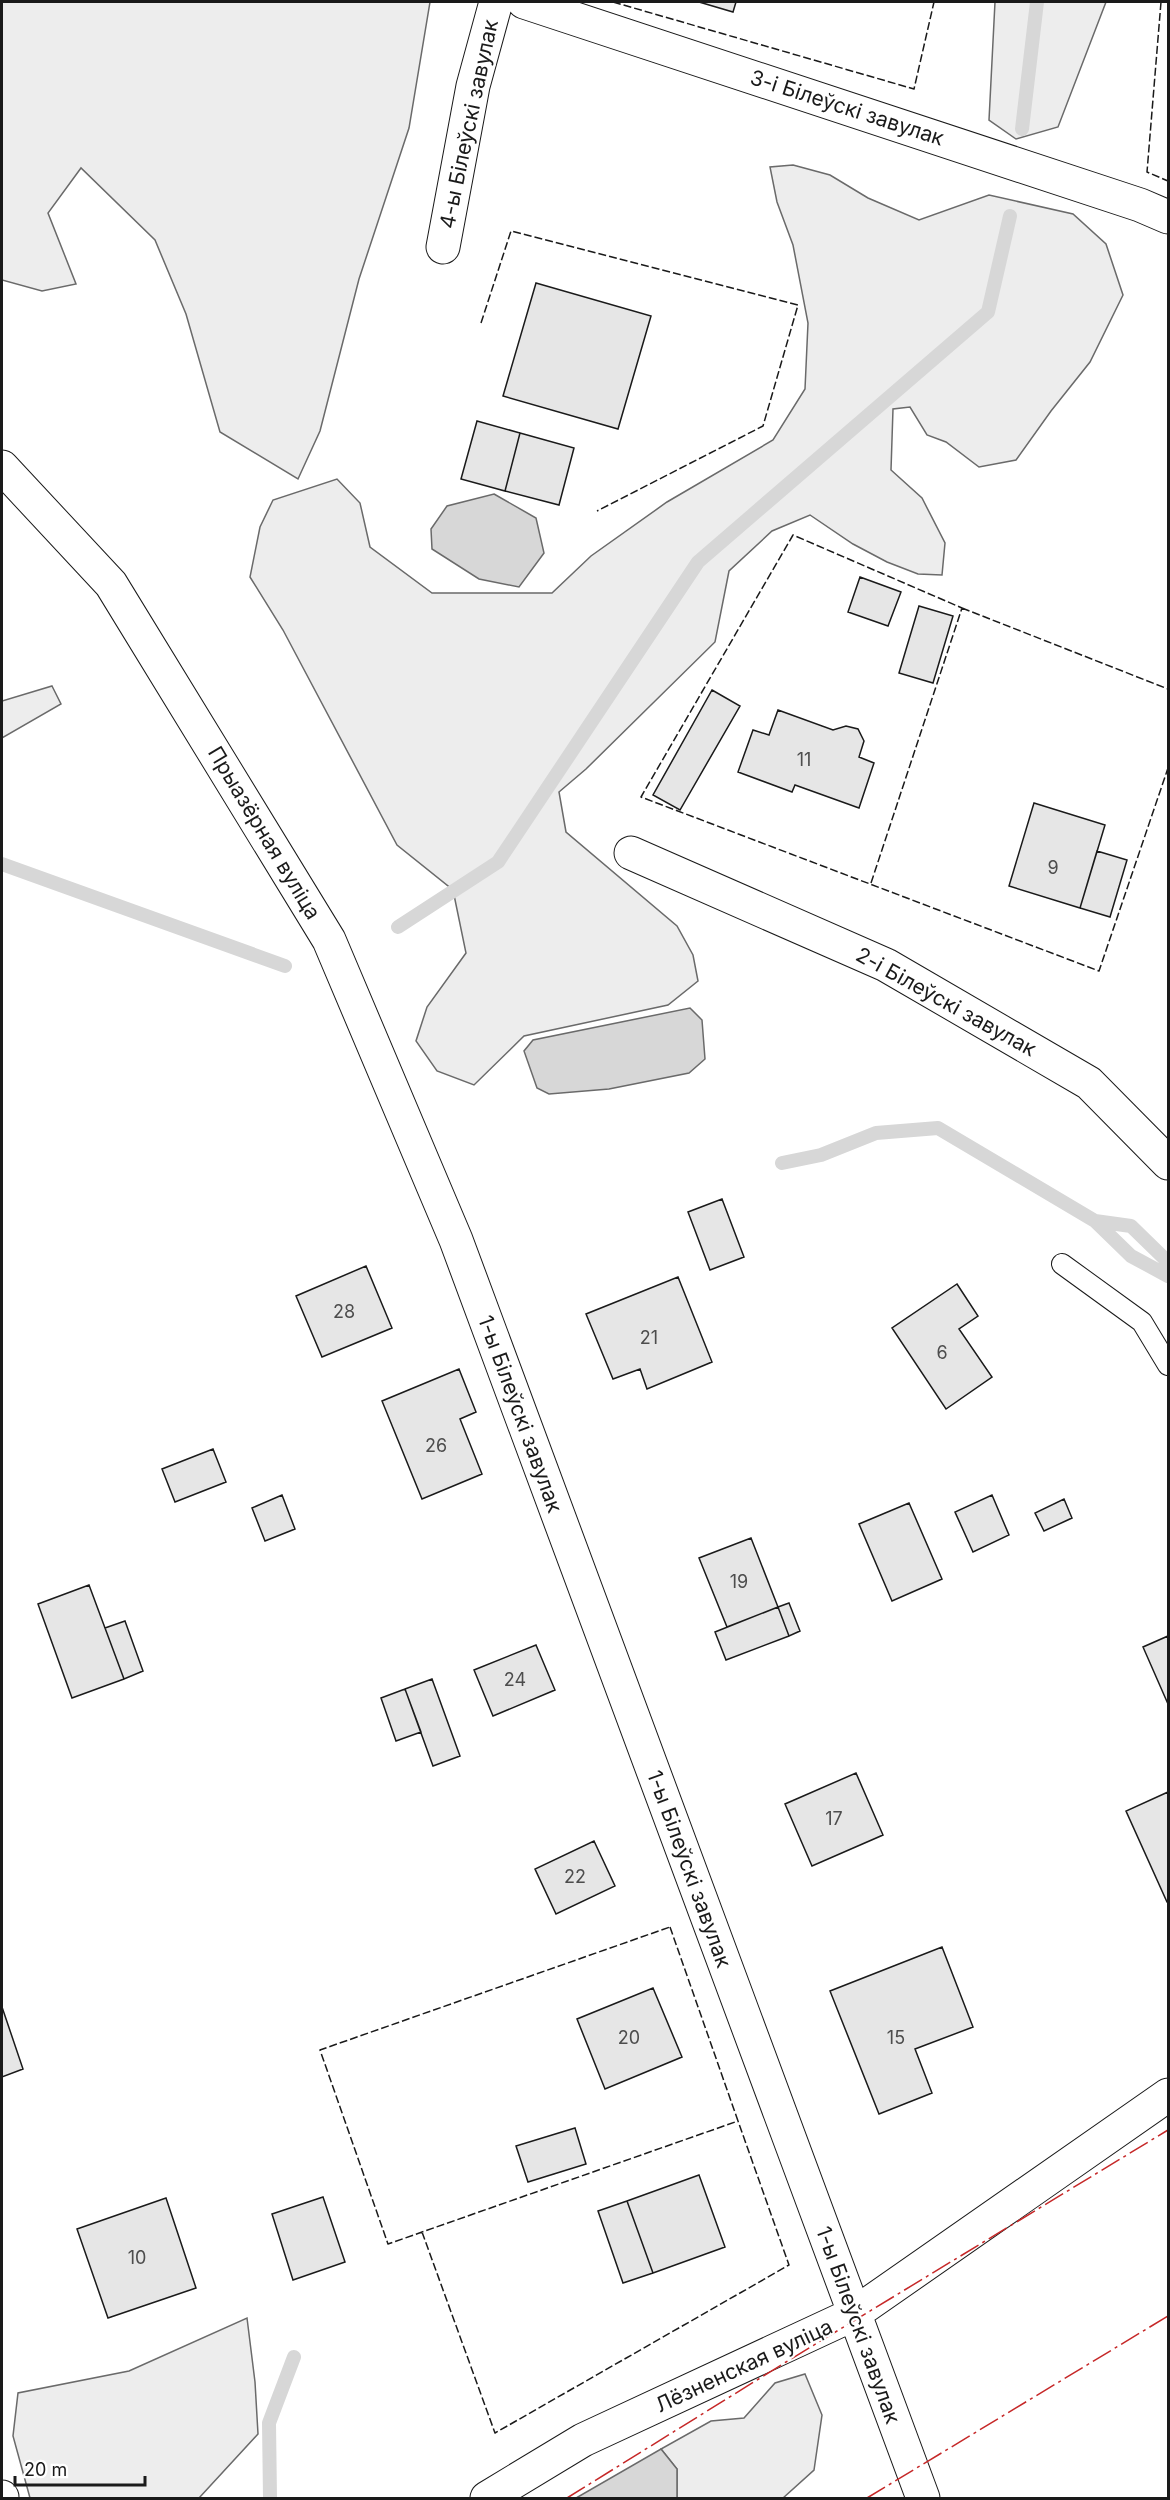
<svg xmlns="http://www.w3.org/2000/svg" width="1170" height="2500" viewBox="0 0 1170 2500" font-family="Inter,sans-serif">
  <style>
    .built { fill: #ededed; stroke: #6a6a6a; stroke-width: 1.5 }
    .water { fill: #d7d7d7; stroke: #6a6a6a; stroke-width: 1.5 }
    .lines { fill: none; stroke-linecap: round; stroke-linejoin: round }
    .stream { stroke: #d7d7d7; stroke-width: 14 }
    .building { fill: #e6e6e6; stroke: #1a1a1a; stroke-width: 1.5 }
    .lane-casing { stroke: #1a1a1a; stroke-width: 22 }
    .street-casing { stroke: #1a1a1a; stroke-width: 35 }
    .lane { stroke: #fff; stroke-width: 20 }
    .street { stroke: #fff; stroke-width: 33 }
    .fence { stroke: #1a1a1a; stroke-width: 1.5; stroke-dasharray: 8 3; stroke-linecap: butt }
    .power { stroke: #c62828; stroke-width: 1.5; stroke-dasharray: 21 4.5 3 4.5; stroke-linecap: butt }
    .labels { text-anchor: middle; stroke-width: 4.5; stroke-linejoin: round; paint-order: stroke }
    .number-label { font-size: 18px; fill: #4d4d4d }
    .street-label { font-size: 21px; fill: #1a1a1a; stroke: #fff }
  </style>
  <rect width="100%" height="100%" fill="#fff"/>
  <path class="built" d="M2,2H430L409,128L359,279L320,431L298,479L220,432L186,314L155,240L81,168L48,213L76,284L42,291L2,280Z
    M995,2H1106L1058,127L1016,139L989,120Z
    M793,165L830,175L868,198L919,220L989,195L1073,214L1106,244L1123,295L1090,362L1051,411L1016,460L979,467L946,442L927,435L910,407L893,409L891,470L922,498L945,543L942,575L918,574L887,562L853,544L810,515L772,531L729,571L715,642L586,769L559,792L566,832L677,926L693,955L698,981L668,1005L524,1036L474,1085L437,1071L416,1041L427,1007L466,953L453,890L397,845L283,630L250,577L260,527L273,500L337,479L360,503L370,547L432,593H552L591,556L667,502L773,440L805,389L808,323L793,245L777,202L770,167Z
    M52,686L61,704L2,738V701Z
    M247,2318L255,2382L258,2434L199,2498H30L13,2436L18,2393L129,2371Z
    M805,2374L822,2415L814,2470L783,2498H677V2469L661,2449L711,2421L744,2418L775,2383Z"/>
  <path class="water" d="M494,494L536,518L544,553L519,587L479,579L432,549L431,529L447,506Z
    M690,1008L702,1020L705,1059L689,1073L609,1089L549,1094L537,1088L524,1051L533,1040Z
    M661,2449L677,2469V2498H576Z"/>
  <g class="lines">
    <path class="stream" d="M1022,129L1037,2
      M2,864L285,966
      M398,927L498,862L698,562L988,312L1010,216
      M782,1163L821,1155L876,1133L938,1128L1095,1221L1131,1256L1168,1276
      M1095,1221L1131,1226L1168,1262
      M270,2498L269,2423L294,2357"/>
  </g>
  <path class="building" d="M699,2H736L733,12Z
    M536,283L651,316L618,429L503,396Z
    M477,421L520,433L505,491L461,479Z
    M520,433L574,448L559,505L505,491Z
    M860,577L901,592L888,626L848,612Z
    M919,606L953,616L933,683L899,673Z
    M712,690L740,706L680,810L653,795Z
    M778,710L833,730L846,726L858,729L864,741L859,757L874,763L859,808L795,785L792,792L738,772L753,730L769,735Z
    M1034,803L1105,825L1080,908L1009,886Z
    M1097,851L1127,860L1110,917L1080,908Z
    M722,1199L744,1257L710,1270L688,1212Z
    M366,1266L392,1328L322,1357L296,1296Z
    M678,1277L712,1362L647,1389L640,1369L613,1379L586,1314Z
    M957,1284L978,1316L959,1329L992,1377L946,1409L892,1328Z
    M459,1369L476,1412L460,1419L482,1474L422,1499L382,1401Z
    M213,1449L226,1482L175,1502L162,1469Z
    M282,1495L295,1529L265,1541L252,1508Z
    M992,1495L1009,1535L973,1552L955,1512Z
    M1064,1499L1072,1518L1044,1531L1035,1513Z
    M909,1503L942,1579L892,1601L859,1524Z
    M751,1538L778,1607L727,1627L699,1558Z
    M89,1585L124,1679L72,1698L38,1604Z
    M789,1603L800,1631L789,1636L778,1607Z
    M778,1607L789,1636L726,1660L715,1632Z
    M125,1621L143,1671L124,1679L105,1628Z
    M1168,1636V1704L1143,1647Z
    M536,1645L555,1690L493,1716L474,1670Z
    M432,1679L460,1756L433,1766L405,1689Z
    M405,1689L421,1732L396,1741L381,1698Z
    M856,1773L883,1835L812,1866L785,1804Z
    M1168,1792V1902H1167L1126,1811Z
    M594,1841L615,1886L556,1914L535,1869Z
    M942,1947L973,2027L915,2049L932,2093L879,2114L830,1991Z
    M653,1988L682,2057L605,2089L577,2019Z
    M2,2007L23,2069L2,2077Z
    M575,2128L586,2164L528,2182L516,2146Z
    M699,2175L725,2247L653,2273L627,2201Z
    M323,2197L345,2262L293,2280L272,2214Z
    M166,2198L196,2288L108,2318L77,2229Z
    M627,2201L653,2273L623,2283L598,2211Z"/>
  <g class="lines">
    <defs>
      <path id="lane" d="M1062,1264L1142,1322L1168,1365"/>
      <path id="street" d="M524,2L1140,205L1168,217
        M443,247L473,86L496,2
        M2,467L111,584L329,940L456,1240L923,2498
        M631,853L886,965L1089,1083L1168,1163
        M2,2497V2498
        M487,2498L583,2440L854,2314L1168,2095"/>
    </defs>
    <use href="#lane" class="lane-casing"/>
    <use href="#street" class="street-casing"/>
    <use href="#lane" class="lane"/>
    <use href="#street" class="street"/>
    <path class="fence" d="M613,2L914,89L934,2
      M1161,2L1147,172L1168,181
      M481,323L511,231L798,305L763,426L597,511
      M962,608L1168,689
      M871,883L962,608L793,535L641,797L1099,971L1168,768
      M670,1927L738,2121L388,2244L320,2050Z
      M422,2232L495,2433L789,2265L738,2121"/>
    <path class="power" d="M567,2498L786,2362L1168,2130
      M867,2498L1168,2316"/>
  </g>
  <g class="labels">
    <g class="number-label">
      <text x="804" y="766">11</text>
      <text x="1053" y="874">9</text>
      <text x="344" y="1318">28</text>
      <text x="649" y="1344">21</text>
      <text x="942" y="1359">6</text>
      <text x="436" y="1452">26</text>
      <text x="739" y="1588">19</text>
      <text x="515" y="1686">24</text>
      <text x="834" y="1825">17</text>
      <text x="575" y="1883">22</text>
      <text x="629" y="2044">20</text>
      <text x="896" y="2044">15</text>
      <text x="137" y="2264">10</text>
    </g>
    <g class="street-label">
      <text transform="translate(847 108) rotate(18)" y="7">3-і Білеўскі завулак</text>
      <text transform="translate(469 124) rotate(-78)" y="7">4-ы Білеўскі завулак</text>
      <text transform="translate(264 833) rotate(59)" y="7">Прыазёрная вуліца</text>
      <text transform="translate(946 1002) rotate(29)" y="7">2-і Білеўскі завулак</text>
      <text transform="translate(520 1414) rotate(70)" y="7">1-ы Білеўскі завулак</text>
      <text transform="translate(689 1869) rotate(70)" y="7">1-ы Білеўскі завулак</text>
      <text transform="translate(858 2325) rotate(70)" y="7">1-ы Білеўскі завулак</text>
      <text transform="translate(744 2366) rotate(-25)" y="7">Лёзненская вуліца</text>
    </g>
  </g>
  <rect width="1170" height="2500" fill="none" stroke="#1a1a1a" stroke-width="6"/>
  <path d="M15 2476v9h130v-9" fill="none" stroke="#1a1a1a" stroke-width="3"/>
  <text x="24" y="2476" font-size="18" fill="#1a1a1a" stroke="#ffffff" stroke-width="4.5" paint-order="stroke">20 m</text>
</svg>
